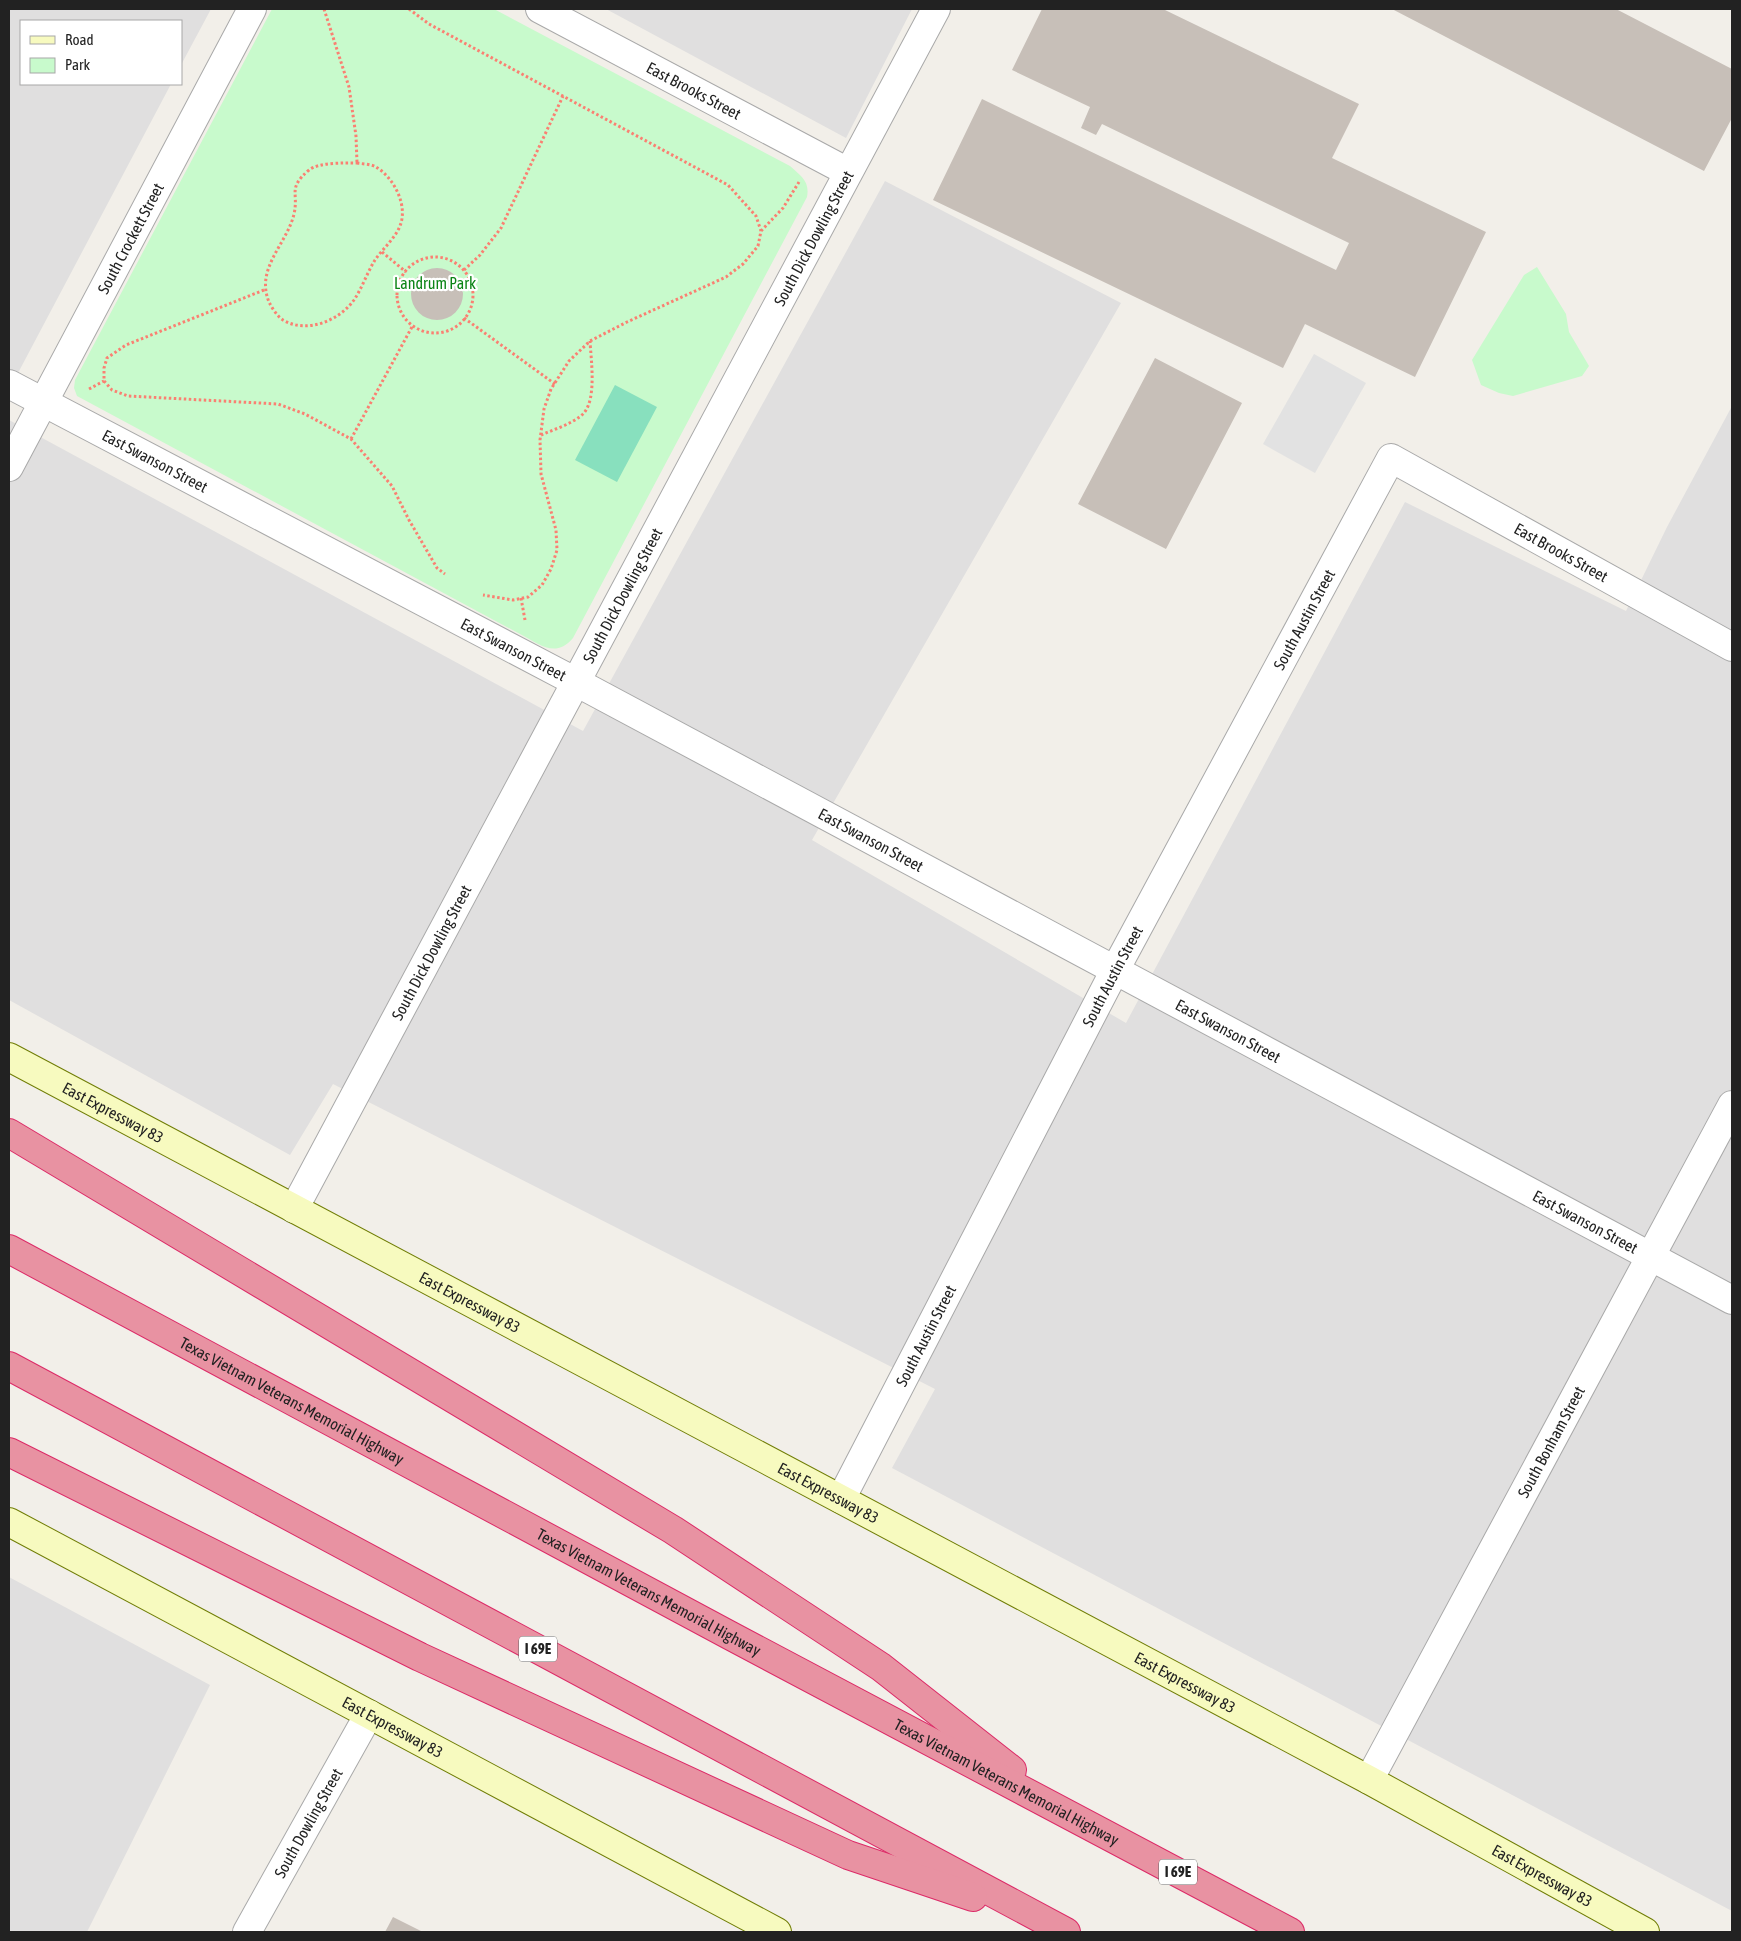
<svg xmlns="http://www.w3.org/2000/svg" width="1741" height="1941" viewBox="0 0 1741 1941" font-family="'Asap Condensed',sans-serif">
  <style>
    .residential { fill: #e0dfdf }
    .park { fill: #c8facc }
    .pitch { fill: #88e0be }
    .parking { fill: #e2e2e2 }
    .building { fill: #c7bfb8 }
    .lines { fill: none; stroke-linecap: round; stroke-linejoin: round }
    .street-casing { stroke: #a9a9a9; stroke-width: 30 }
    .secondary-casing { stroke: #707d05; stroke-width: 30 }
    .highway-casing { stroke: #dc2a67; stroke-width: 30 }
    .path { stroke: #fa8072; stroke-width: 3; stroke-dasharray: 2.5 2.5; stroke-linecap: butt }
    .street { stroke: #fff; stroke-width: 28 }
    .secondary { stroke: #f7fabf; stroke-width: 28 }
    .highway { stroke: #e892a2; stroke-width: 28 }
    .labels { text-anchor: middle; stroke-width: 4.5; stroke-linejoin: round; paint-order: stroke }
    .shield { fill: #fff; stroke: #646464; stroke-width: 1 }
    .shield-label { font-size: 15px; font-weight: bold; fill: #222 }
    .street-label { font-size: 16px; fill: #222; stroke: #fff }
    .park-label { font-size: 16px; fill: #0c8416; stroke: #fff }
  </style>
  <rect width="100%" height="100%" fill="#f2efe9"/>
  <path class="residential" d="M9,9H211L181,65V21H21V84H171L9,390Z
    M606,9H912L846,138Z
    M885,181L1121,303L812,840L1126,1023L1405,502L1626,611L1667,527L1732,406V1911L892,1468L935,1389L333,1084L290,1155L9,1000V420L583,731Z
    M9,1577L210,1685L87,1932H9Z"/>
  <path class="park" d="M272,9H494L790,166C801,176 810,181 807,197L573,638C555,659 540,644 520,634L77,396L74,388L75,380Z
    M1537,267L1566,314L1569,332L1589,366L1582,376L1513,396L1499,393L1481,385L1472,360L1524,275Z"/>
  <path class="pitch" d="M615,385L657,407L617,482L575,460Z"/>
  <path class="parking" d="M1314,354L1366,383L1315,473L1263,444Z"/>
  <path class="building" d="M1042,9H1166L1165,10L1359,104L1332,158L1486,232L1415,377L1305,324L1283,368L933,200L982,99L1336,270L1349,243L1102,124L1096,135L1081,128L1090,107L1012,70Z
    M1392,9H1616L1732,69V118L1704,171Z
    M411 294a26 26 0 1 1 52 0a26 26 0 1 1-52 0Z
    M1155,358L1242,403L1166,549L1078,504Z
    M393,1917L423,1932H385Z"/>
  <g class="lines">
    <defs>
      <g id="street">
        <path id="s1" d="M540,9L848,172"/>
        <path id="s2" d="M9,384L576,682L1732,1300"/>
        <path id="s3" d="M9,467L252,9"/>
        <path id="s4" d="M294,1209L936,9"/>
        <path id="s5" d="M841,1499L1115,970L1391,458L1732,647"/>
        <path id="s6" d="M1369,1780L1732,1105"/>
        <path id="s7" d="M247,1932L369,1714"/>
      </g>
      <g id="secondary">
        <path id="s8" d="M9,1057L1369,1780L1645,1932"/>
        <path id="s9" d="M9,1522L777,1932"/>
      </g>
      <g id="highway">
        <path d="M9,1133L673,1530L881,1667L1012,1770"/>
        <path id="s10" d="M9,1249L731,1636L1290,1932"/>
        <path d="M9,1366L1066,1932"/>
        <path d="M9,1452L420,1657L848,1855L973,1897"/>
      </g>
    </defs>
    <use href="#street" class="street-casing"/>
    <use href="#secondary" class="secondary-casing"/>
    <use href="#highway" class="highway-casing"/>
    <path class="path" d="M324,9L349,87L356,136L357,163
      M409,9L429,24L728,185L756,216L761,231L758,246L743,264L726,277L627,322L590,341L569,361L551,389L544,409L540,440L541,474L556,530L557,550L551,569L542,585L528,597L513,600L483,595
      M357,163C363,164 371,164 376,167C393,177 407,203 401,223C397,237 383,248 375,260C367,273 362,288 354,300C339,321 306,334 283,320C277,316 272,308 269,302C255,268 287,244 294,214C299,192 287,189 309,170C319,162 345,163 357,163Z
      M761,231L783,208L799,182
      M382,252L406,272
      M397 295a38 38 0 1 1 76 0a38 38 0 1 1-76 0Z
      M464,270L480,255L501,228L563,96
      M264,290L126,345L107,358L104,368V381L112,390L128,396L278,404L305,414L351,439L392,486L409,520L437,568L445,574
      M464,318L555,384
      M89,389L104,381
      M541,435C555,429 572,424 583,414C597,400 591,360 590,341
      M351,439L413,325
      M521,598L525,620"/>
    <use href="#street" class="street"/>
    <use href="#secondary" class="secondary"/>
    <use href="#highway" class="highway"/>
  </g>
  <g class="labels">
    <g class="shield">
      <rect x="519" y="1636.5" width="38" height="25" rx="4"/>
      <rect x="1159" y="1859.5" width="38" height="25" rx="4"/>
    </g>
    <g class="shield-label">
      <text x="538" y="1654">I 69E</text>
      <text x="1178" y="1877">I 69E</text>
    </g>
    <g class="street-label">
      <text dy="6" stroke="none"><textPath href="#s1" startOffset="174">East Brooks Street</textPath></text>
      <text dy="6" stroke="none"><textPath href="#s3" startOffset="259">South Crockett Street</textPath></text>
      <text dy="6" stroke="none"><textPath href="#s4" startOffset="1101">South Dick Dowling Street</textPath></text>
      <text dy="6" stroke="none"><textPath href="#s2" startOffset="165">East Swanson Street</textPath></text>
      <text dy="6" stroke="none"><textPath href="#s5" startOffset="1372">East Brooks Street</textPath></text>
      <text dy="6" stroke="none"><textPath href="#s4" startOffset="696">South Dick Dowling Street</textPath></text>
      <text dy="6" stroke="none"><textPath href="#s5" startOffset="994">South Austin Street</textPath></text>
      <text dy="6" stroke="none"><textPath href="#s2" startOffset="570">East Swanson Street</textPath></text>
      <text dy="6" stroke="none"><textPath href="#s2" startOffset="975">East Swanson Street</textPath></text>
      <text dy="6" stroke="none"><textPath href="#s4" startOffset="291">South Dick Dowling Street</textPath></text>
      <text dy="6" stroke="none"><textPath href="#s5" startOffset="589">South Austin Street</textPath></text>
      <text dy="6" stroke="none"><textPath href="#s2" startOffset="1380">East Swanson Street</textPath></text>
      <text dy="6" stroke="none"><textPath href="#s8" startOffset="118">East Expressway 83</textPath></text>
      <text dy="6" stroke="none"><textPath href="#s2" startOffset="1785">East Swanson Street</textPath></text>
      <text dy="6" stroke="none"><textPath href="#s8" startOffset="522">East Expressway 83</textPath></text>
      <text dy="6" stroke="none"><textPath href="#s5" startOffset="184">South Austin Street</textPath></text>
      <text dy="6" stroke="none"><textPath href="#s10" startOffset="321">Texas Vietnam Veterans Memorial Highway</textPath></text>
      <text dy="6" stroke="none"><textPath href="#s6" startOffset="384">South Bonham Street</textPath></text>
      <text dy="6" stroke="none"><textPath href="#s8" startOffset="928">East Expressway 83</textPath></text>
      <text dy="6" stroke="none"><textPath href="#s10" startOffset="726">Texas Vietnam Veterans Memorial Highway</textPath></text>
      <text dy="6" stroke="none"><textPath href="#s8" startOffset="1332">East Expressway 83</textPath></text>
      <text dy="6" stroke="none"><textPath href="#s9" startOffset="435">East Expressway 83</textPath></text>
      <text dy="6" stroke="none"><textPath href="#s10" startOffset="1131">Texas Vietnam Veterans Memorial Highway</textPath></text>
      <text dy="6" stroke="none"><textPath href="#s7" startOffset="125">South Dowling Street</textPath></text>
      <text dy="6" stroke="none"><textPath href="#s8" startOffset="1738">East Expressway 83</textPath></text>
    </g>
    <g class="park-label">
      <text x="435" y="289">Landrum Park</text>
    </g>
  </g>
  <rect width="1741" height="1941" fill="none" stroke="#222222" stroke-width="20"/>
  <rect x="20" y="20" width="162" height="65" fill="#ffffff" stroke="#a7a7a7"/>
  <rect x="30" y="36" width="25" height="8" fill="#f7fabf" stroke="#a7a7a7"/>
  <text x="65" y="45" font-size="15" fill="#222222">Road</text>
  <rect x="30" y="58" width="25" height="15" fill="#c8facc" stroke="#a7a7a7"/>
  <text x="65" y="70" font-size="15" fill="#222222">Park</text>
</svg>
